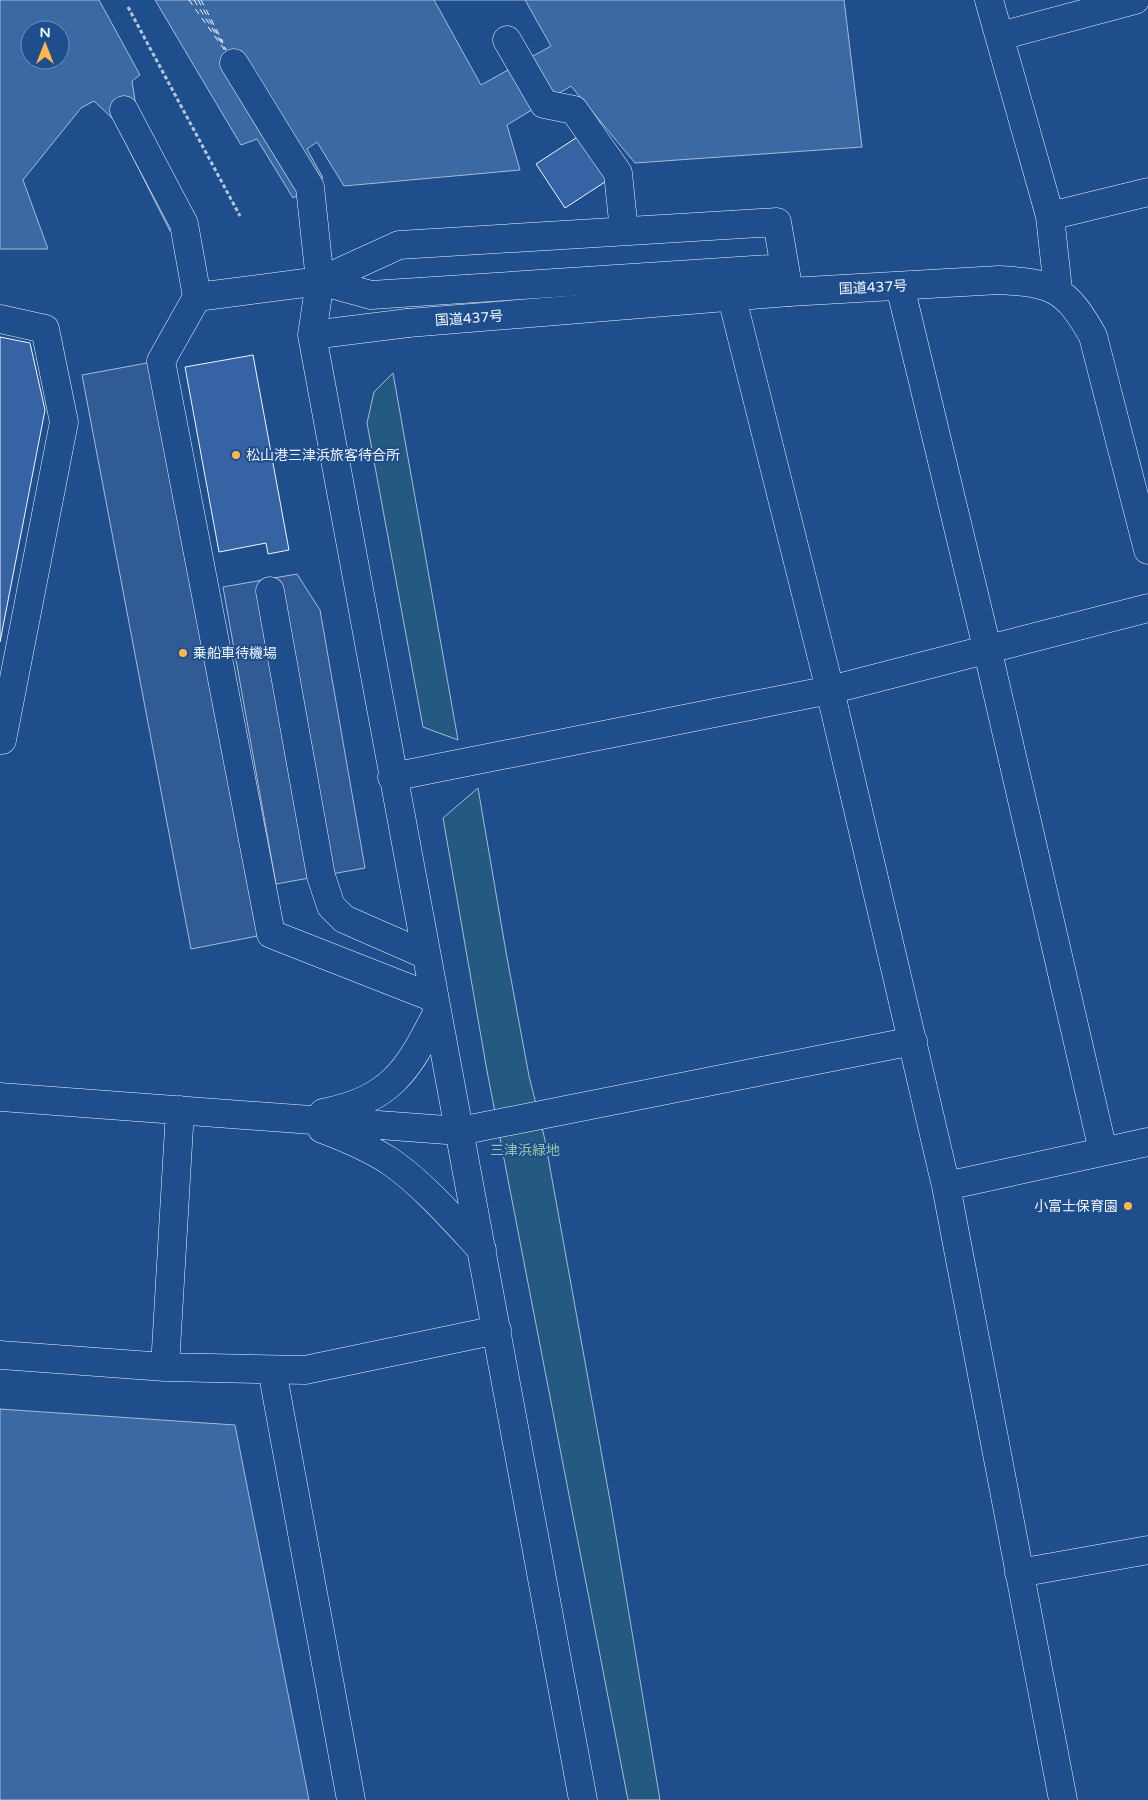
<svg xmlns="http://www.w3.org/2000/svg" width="1148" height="1800" viewBox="0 0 1148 1800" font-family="'Varela Round','Noto Sans JP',sans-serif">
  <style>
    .green { fill: #245a82; stroke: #a8bbd7 }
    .parking { fill: #305b95; stroke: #a8bbd7 }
    .water { fill: #3b69a3; stroke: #a8bbd7; fill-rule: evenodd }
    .pier { fill: #1f4e8c; stroke: #a8bbd7 }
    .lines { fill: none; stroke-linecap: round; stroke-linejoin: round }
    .ferry { stroke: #f2f6ff; stroke-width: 1; stroke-dasharray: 6 5; stroke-linecap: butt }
    .building { fill: #3563a3; stroke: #f2f6ff }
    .minor-casing { stroke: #f2f6ff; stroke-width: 29 }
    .highway-casing { stroke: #f2f6ff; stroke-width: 29 }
    .path { stroke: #b3c4dc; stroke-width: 3; stroke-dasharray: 4 2.5; stroke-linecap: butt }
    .minor { stroke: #1f4e8c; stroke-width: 28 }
    .highway { stroke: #1f4e8c; stroke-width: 28 }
    .poi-dot { fill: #ffb74d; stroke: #1f4e8c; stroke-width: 2 }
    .labels { text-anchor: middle; stroke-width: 4; stroke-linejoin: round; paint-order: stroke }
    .street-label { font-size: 14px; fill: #f2f6ff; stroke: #1f4e8c }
    .poi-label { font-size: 14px; fill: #f2f6ff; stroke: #1f4e8c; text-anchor: start }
    .park-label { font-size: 14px; fill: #97c8a6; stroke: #1f4e8c }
  </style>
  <rect width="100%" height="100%" fill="#1f4e8c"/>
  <path class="green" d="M393,373L458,740L423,727L367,423L374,392Z
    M478,788L506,952L529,1076L545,1140L611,1506L660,1800H628L487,1071L443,818Z"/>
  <path class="parking" d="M174,358L283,931L191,949L82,375Z
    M297,574L320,610L365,868L276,884L223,587Z"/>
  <path class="water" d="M0,0H99L140,75L132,81L136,107L194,217L170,231L114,120L94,101L81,108L23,180L48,249H0ZM30,30H60V60H30Z
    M155,0H844L862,147L635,163L571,86L507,125L520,170L344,186L317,142L307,149L323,178L293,198L257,139L241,145Z
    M0,1409L235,1425L309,1800H0Z"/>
  <path class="pier" d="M434,0H525L551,46L481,85Z"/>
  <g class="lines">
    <path class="ferry" d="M189,0L226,52
      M194,0L226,50
      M198,0L226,49
      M201,0L223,42"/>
  </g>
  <path class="building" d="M582,134L611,178L565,208L536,164Z
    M0,337L30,343L45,410L0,642Z
    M253,355L289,550L268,554L266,543L219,552L185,367Z"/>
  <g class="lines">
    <defs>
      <path id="minor" d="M989,0L1050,216L1058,290
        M1000,36L1135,0
        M507,40L544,104L574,110L618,173L624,231
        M234,63L310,187L320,281
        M124,110L184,224L197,297L161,361L271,934L434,998
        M1050,216L1148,192
        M900,286L987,648L1103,1151
        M197,297L320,281L371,295L785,268
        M732,298L830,690L946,1186L1063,1800
        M0,319L45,329L64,422L2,740H0
        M312,335L408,323
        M270,591L321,876L331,906L344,919L426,955
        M392,777L830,690L1148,608
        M0,1097L460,1131L913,1041
        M323,1113C391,1099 407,1072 437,1013
        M322,1129C346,1138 370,1148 391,1162C425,1186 454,1220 482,1250
        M946,1186L1148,1142
        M0,1355L165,1367L180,1110
        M165,1367L305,1370L497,1330
        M272,1370L351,1800
        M1019,1573L1148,1550
        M583,1800C493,1312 401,824 312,335L320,281L399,245L777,222L789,292"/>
      <path id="highway" d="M408,323L789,292L999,280C1053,283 1066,288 1093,336L1148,550"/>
    </defs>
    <use href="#minor" class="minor-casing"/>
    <use href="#highway" class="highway-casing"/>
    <path class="path" d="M128,7L240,216"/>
    <use href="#minor" class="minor"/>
    <use href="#highway" class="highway"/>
  </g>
  <g class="poi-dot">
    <circle cx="236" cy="455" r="5"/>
    <circle cx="183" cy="653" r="5"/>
    <circle cx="1128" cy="1206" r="5"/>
  </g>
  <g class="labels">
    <g class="street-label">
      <text transform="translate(873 287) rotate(-3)" y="5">国道437号</text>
      <text transform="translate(469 318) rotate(-4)" y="5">国道437号</text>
    </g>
    <g class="poi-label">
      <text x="246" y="460">松山港三津浜旅客待合所</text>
      <text x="193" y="658">乗船車待機場</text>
      <text x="1118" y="1211" text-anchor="end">小富士保育園</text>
    </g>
    <g class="park-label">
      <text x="525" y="1155">三津浜緑地</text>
    </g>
  </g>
  <g transform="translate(45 45)"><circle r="24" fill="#1f4e8c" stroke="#7391ba"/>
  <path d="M0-4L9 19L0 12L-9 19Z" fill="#ffb74d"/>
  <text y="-8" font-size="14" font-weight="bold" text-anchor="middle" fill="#f2f6ff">N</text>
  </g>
</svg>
